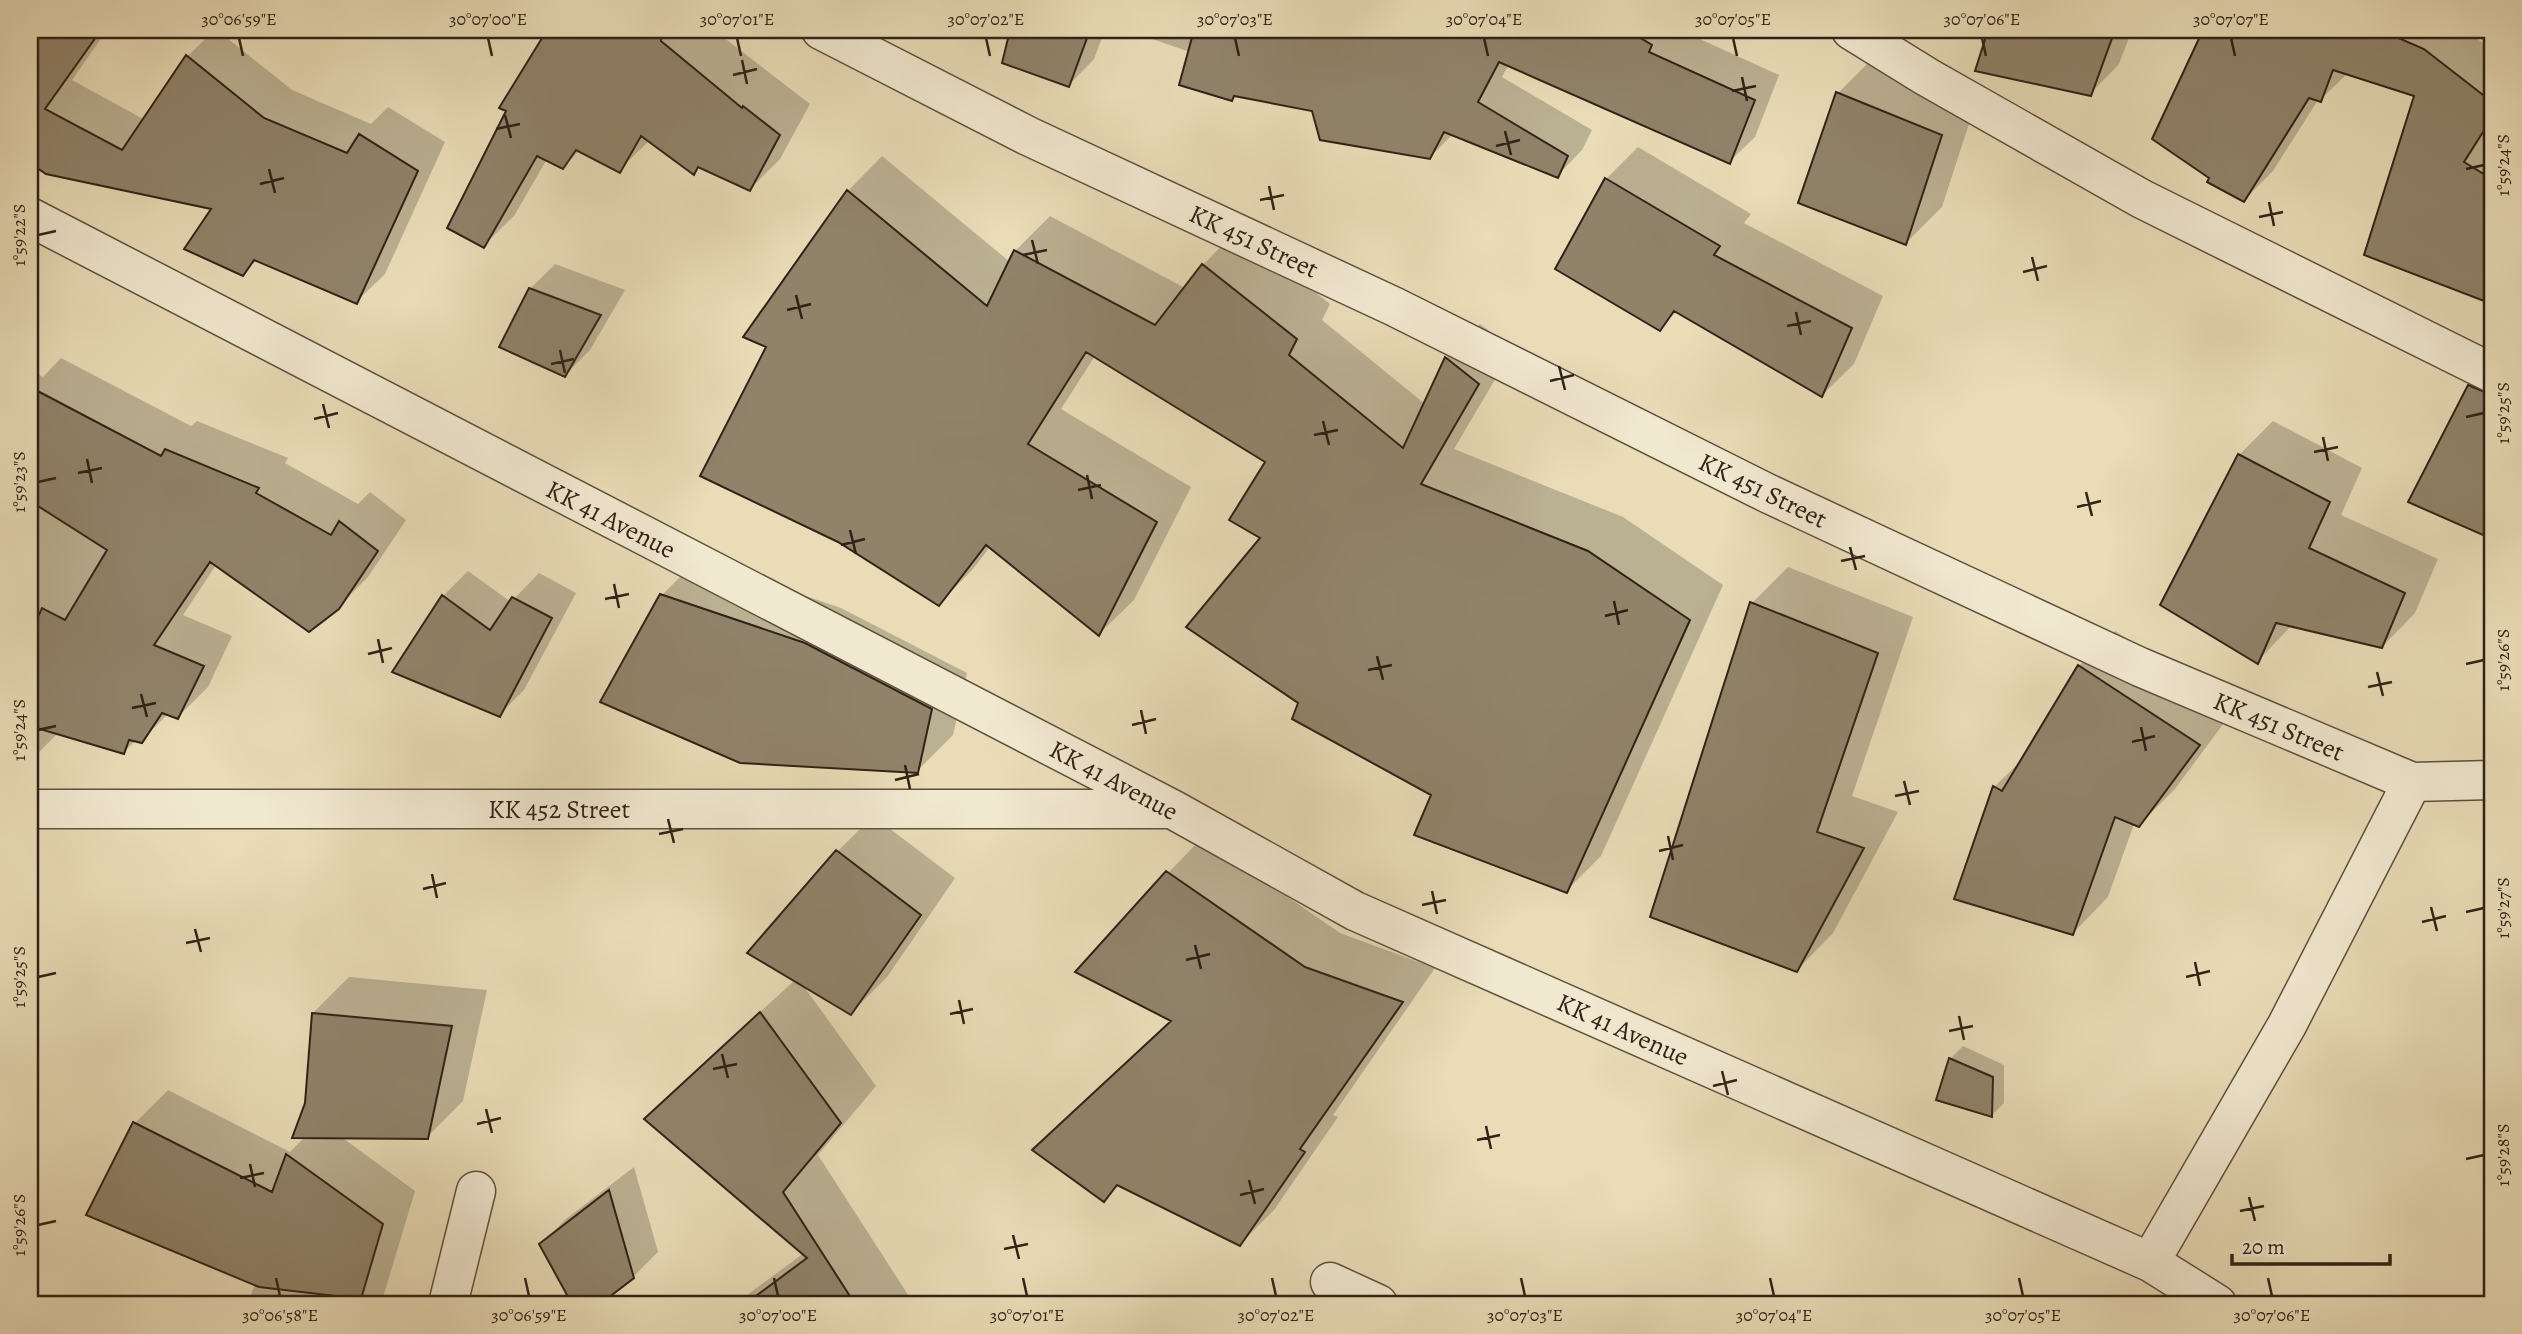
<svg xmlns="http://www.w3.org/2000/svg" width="2522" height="1334" viewBox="0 0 2522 1334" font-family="Alegreya,serif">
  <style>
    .shadow { fill: #0003 }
    .building { fill: #90836a; stroke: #302217; stroke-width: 2 }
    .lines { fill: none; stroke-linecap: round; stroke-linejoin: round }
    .minor-casing { stroke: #5e503f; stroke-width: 41 }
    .minor { stroke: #f1e8d0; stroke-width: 38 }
    .ticks { fill: none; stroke: #302217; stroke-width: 2.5 }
    .labels { text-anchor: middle; stroke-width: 7; stroke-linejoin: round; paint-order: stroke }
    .street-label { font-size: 26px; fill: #302217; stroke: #f1e8d0 }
    .neatline { fill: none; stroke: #302217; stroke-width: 2.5 }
    .ticks-label { font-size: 18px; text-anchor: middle; fill: #302217 }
  </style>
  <rect width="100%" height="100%" fill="#e9dcb7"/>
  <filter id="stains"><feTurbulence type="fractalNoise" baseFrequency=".00286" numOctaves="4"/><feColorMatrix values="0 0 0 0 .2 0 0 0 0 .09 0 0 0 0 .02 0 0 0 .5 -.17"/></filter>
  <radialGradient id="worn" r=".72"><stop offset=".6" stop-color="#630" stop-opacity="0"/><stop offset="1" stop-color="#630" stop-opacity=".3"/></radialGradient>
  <path class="shadow" d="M30,30H107L72,80L145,120L187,57L214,30H217L292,90L371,124L388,107L445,142L385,274L356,302L257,260L242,274L214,208L47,172L30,161Z
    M549,30H714L810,104L780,159L750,189L700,166L693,173L650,140L619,170L580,150L563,167L547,159L514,216L483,246L508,111L501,107Z
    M1000,30H1105L1094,59L1069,85Z
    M1126,30H1680L1779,75L1755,137L1729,162L1509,64L1502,77L1592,130L1582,150L1557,176L1453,134L1430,157L1314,109L1236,95L1232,100L1190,52Z
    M1990,30H2132L2119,64L2090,94L1978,69Z
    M2205,30H2465L2492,50V302L2366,253L2416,95L2348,73L2320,100H2318L2273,171L2244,200L2154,138Z
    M1874,57L1977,99L1942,207L1906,243L1838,93Z
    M1638,147L1751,214L1744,223L1883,296L1854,364L1822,395L1677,311L1660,328L1558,269L1606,179Z
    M882,156L1010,262L1015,251L1050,216L1185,288L1203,265L1237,230L1330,304L1322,320L1425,404L1446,358L1480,324L1513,349L1454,449L1623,517L1723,585L1601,856L1566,891L1433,794L1300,702L1263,538L1268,462L1095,356L1061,409L1191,487L1134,600L1099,634L990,547L973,569L939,604L768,346L745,336L848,191Z
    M555,264L625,290L590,350L565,375L530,289Z
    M61,358L191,426L197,421L288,458L285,463L358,504L370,492L406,520L368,577L338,607L216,565L183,615L232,636L208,687L178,717L168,714L141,741L136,740L124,752L59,732L30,761V370L43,377Z
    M2492,364V537L2410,501L2469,387Z
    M2273,421L2362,468L2341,515L2438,559L2415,613L2382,647L2292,625L2257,662L2239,455Z
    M698,559L841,608L967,673L953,735L917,771L662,595Z
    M1788,567L1913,617L1852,796L1898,812L1833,933L1797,970L1752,603Z
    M468,571L511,602L539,573L576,593L524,690L499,715L443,596Z
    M2115,631L2235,708L2175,789L2139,825L2134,824L2108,897L2072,934L1994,787L2024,758L2079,666Z
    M873,816L955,878L887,977L851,1013L802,984L876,1086L818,1155L914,1304H735L804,1253L683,1083L795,980L837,852Z
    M1202,838L1340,933L1435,968L1333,1115L1338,1117L1274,1210L1240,1244L1120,1184L1103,1200L1034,1150L1172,1020L1168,873Z
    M349,977L487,990L463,1101L427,1137L340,1136L415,1191L381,1304H248L255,1283L135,1123L168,1090L290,1152L306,1136V1103L313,1013Z
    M1963,1046L2004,1065V1103L1992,1115L1950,1059Z
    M634,1167L658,1252L633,1277L597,1304H574L541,1244L566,1219Z"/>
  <path class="building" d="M30,30H101L45,109L122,150L186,55L264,118L347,153L359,134L418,171L357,304L254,260L243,276L184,249L211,209L46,174L30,163Z
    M547,30H662L661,41L742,108L743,106L780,135L750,191L698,167L694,175L641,136L620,173L576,150L563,169L537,156L484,248L447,228L506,111L499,108Z
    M1010,30H1090L1069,87L1002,63Z
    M1194,30H1627L1652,45L1649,52L1755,100L1730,164L1499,62L1478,102L1568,156L1558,178L1444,132L1430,159L1320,140L1312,111L1234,96L1232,101L1179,85Z
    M1988,30H2115L2091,96L1975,71Z
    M2203,30H2380L2424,49L2492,102V122L2490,121L2464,162L2492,179V304L2364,255L2414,96L2333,70L2321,102L2309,98L2244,202L2207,182L2209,178L2152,139Z
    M1836,92L1942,135L1906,245L1798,203Z
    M1605,178L1720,246L1714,255L1852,328L1822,397L1674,311L1660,331L1555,269Z
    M847,190L987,306L1014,250L1155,325L1202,264L1297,339L1289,355L1403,448L1445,357L1479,384L1421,484L1588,551L1690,620L1567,893L1414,835L1431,795L1292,719L1298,703L1186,627L1260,538L1229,520L1265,462L1086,352L1028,444L1157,522L1099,636L986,545L939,606L838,542L700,476L766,347L743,337Z
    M529,288L601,315L565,377L499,347Z
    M2468,385L2492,395V539L2408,502Z
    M30,387L161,456L165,449L259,488L256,493L331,535L339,521L378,551L339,609L309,632L210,562L154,645L204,666L178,719L162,713L142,743L129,740L124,754L30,726V634L42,608L65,620L107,550L30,501Z
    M2238,454L2330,502L2309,548L2405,593L2382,648L2276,623L2258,664L2160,605Z
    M660,594L805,643L932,709L918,773L740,763L600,702Z
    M442,595L490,630L512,597L552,618L500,717L392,672Z
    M1750,602L1878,653L1817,832L1864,848L1797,972L1650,917Z
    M2078,665L2200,745L2139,827L2115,817L2073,935L1954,899L1993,786L2002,791Z
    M836,850L921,915L851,1015L747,953Z
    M1166,871L1305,967L1403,1002L1300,1149L1305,1152L1240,1246L1117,1185L1104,1202L1032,1150L1171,1021L1075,972Z
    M760,1012L841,1123L783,1192L855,1304H745L807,1258L644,1119Z
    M312,1013L452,1026L428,1139L292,1138L305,1103Z
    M1949,1058L1993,1077L1992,1117L1936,1100Z
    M133,1122L272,1192L286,1154L383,1224L361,1299L259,1287L86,1215Z
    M609,1190L634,1278L600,1304H572L539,1244Z"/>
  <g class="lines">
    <defs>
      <path id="minor" d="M821,30L1028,136L1395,307L1769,494L2140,667L2412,782L2287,1025L2150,1262
        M1851,30L1927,77L2142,199L2492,373
        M30,217L1172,809L1355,911L2150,1262L2217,1304
        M2412,782L2492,780
        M30,809H1166
        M1330,1282L1378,1304
        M448,1304L476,1191"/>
    </defs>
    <use href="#minor" class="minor-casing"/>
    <use href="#minor" class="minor"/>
  </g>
  <path class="ticks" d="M239,38L243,56M488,38L492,56M737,38L741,56M986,38L990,56M1235,38L1239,56M1484,38L1488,56M1733,38L1737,56M1982,38L1986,56M2231,38L2235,56M742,60L747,84M733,75L757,69M1742,77L1747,101M1732,91L1756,86M505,115L511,138M496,129L520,124M1505,131L1511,155M1496,146L1520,140M269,169L275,193M2466,169L2484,165M260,184L284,178M1269,186L1274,210M1260,200L1284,195M2269,202L2274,226M2259,217L2283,212M38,235L56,231M1032,240L1038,264M1023,255L1047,250M2032,257L2038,281M2023,272L2047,266M796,295L802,319M787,310L811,304M1796,312L1801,335M1787,326L1811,321M560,350L565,373M551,364L574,359M1559,366L1565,390M1550,381L1574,375M323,404L329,428M2466,417L2484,413M314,419L338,413M1323,421L1329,445M1314,435L1338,430M2323,437L2328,461M2314,452L2338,447M87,459L92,483M78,473L102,468M1087,475L1092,499M38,482L56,478M1078,490L1101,485M2086,492L2092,516M2077,507L2101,501M850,530L856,554M841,545L865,539M1850,547L1856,570M1841,561L1865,556M614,584L619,608M605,599L629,594M1614,601L1619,625M1605,616L1628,610M378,639L383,663M368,654L392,648M1377,656L1383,680M2466,664L2484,660M1368,670L1392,665M2377,672L2383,696M2368,687L2392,682M141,694L147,717M132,708L156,703M1141,710L1146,734M1132,725L1156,719M2141,727L2146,751M38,730L56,726M2132,742L2155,736M905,765L910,789M895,780L919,774M1904,781L1910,805M1895,796L1919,791M668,819L674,843M659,834L683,829M1668,836L1673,860M1659,851L1683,845M432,874L437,898M423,889L446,883M1432,891L1437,914M1422,905L1446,900M2431,907L2437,931M2466,912L2484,908M2422,922L2446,916M195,929L201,952M186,943L210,938M1195,945L1201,969M1186,960L1210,954M2195,962L2200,986M38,977L56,973M2186,977L2210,971M959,1000L964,1024M950,1014L973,1009M1959,1016L1964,1040M1949,1031L1973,1026M722,1054L728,1078M713,1069L737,1064M1722,1071L1728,1095M1713,1086L1737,1080M486,1109L492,1133M477,1124L501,1118M1486,1126L1491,1149M1477,1140L1500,1135M2466,1159L2484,1155M250,1164L255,1187M240,1178L264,1173M1249,1180L1255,1204M1240,1195L1264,1189M2249,1197L2255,1221M2240,1211L2264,1206M38,1225L56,1221M1013,1235L1019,1259M1004,1249L1028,1244M276,1278L280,1296M525,1278L529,1296M774,1278L778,1296M1023,1278L1027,1296M1272,1278L1276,1296M1521,1278L1525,1296M1770,1278L1774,1296M2019,1278L2023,1296M2268,1278L2272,1296"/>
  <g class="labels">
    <g class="street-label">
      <text transform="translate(1254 241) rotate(25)" y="9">KK 451 Street</text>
      <text transform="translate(1763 490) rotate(26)" y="9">KK 451 Street</text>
      <text transform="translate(611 519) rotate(27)" y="9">KK 41 Avenue</text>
      <text transform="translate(2279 726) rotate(23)" y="9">KK 451 Street</text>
      <text transform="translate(1114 780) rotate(28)" y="9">KK 41 Avenue</text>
      <text x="559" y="818">KK 452 Street</text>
      <text transform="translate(1623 1029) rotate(24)" y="9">KK 41 Avenue</text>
    </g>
  </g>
  <rect width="2522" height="1334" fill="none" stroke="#e9dcb7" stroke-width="77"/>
  <path d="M2232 1254v10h158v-10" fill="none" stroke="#302217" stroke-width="3.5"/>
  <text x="2242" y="1254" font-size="21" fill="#302217" stroke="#f1e8d0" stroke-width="5" paint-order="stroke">20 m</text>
  <rect x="38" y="38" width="2446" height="1258" class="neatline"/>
  <g class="ticks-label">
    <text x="239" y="25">30°06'59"E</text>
    <text x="488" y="25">30°07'00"E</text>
    <text x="737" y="25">30°07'01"E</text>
    <text x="986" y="25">30°07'02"E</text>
    <text x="1235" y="25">30°07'03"E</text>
    <text x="1484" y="25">30°07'04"E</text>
    <text x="1733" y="25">30°07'05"E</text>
    <text x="1982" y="25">30°07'06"E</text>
    <text x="2231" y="25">30°07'07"E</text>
    <text transform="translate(2503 165) rotate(-90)" y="6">1°59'24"S</text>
    <text transform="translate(19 235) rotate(-90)" y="6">1°59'22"S</text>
    <text transform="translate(2503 413) rotate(-90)" y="6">1°59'25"S</text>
    <text transform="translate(19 482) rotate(-90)" y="6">1°59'23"S</text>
    <text transform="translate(2503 660) rotate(-90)" y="6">1°59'26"S</text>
    <text transform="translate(19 730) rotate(-90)" y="6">1°59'24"S</text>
    <text transform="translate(2503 908) rotate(-90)" y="6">1°59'27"S</text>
    <text transform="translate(19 977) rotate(-90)" y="6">1°59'25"S</text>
    <text transform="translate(2503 1155) rotate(-90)" y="6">1°59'28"S</text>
    <text transform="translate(19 1225) rotate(-90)" y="6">1°59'26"S</text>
    <text x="280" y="1321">30°06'58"E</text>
    <text x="529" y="1321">30°06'59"E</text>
    <text x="778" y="1321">30°07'00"E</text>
    <text x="1027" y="1321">30°07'01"E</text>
    <text x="1276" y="1321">30°07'02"E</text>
    <text x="1525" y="1321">30°07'03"E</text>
    <text x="1774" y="1321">30°07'04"E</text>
    <text x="2023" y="1321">30°07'05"E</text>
    <text x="2272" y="1321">30°07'06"E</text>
  </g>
  <rect width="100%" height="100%" filter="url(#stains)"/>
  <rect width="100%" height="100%" fill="url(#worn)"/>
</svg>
